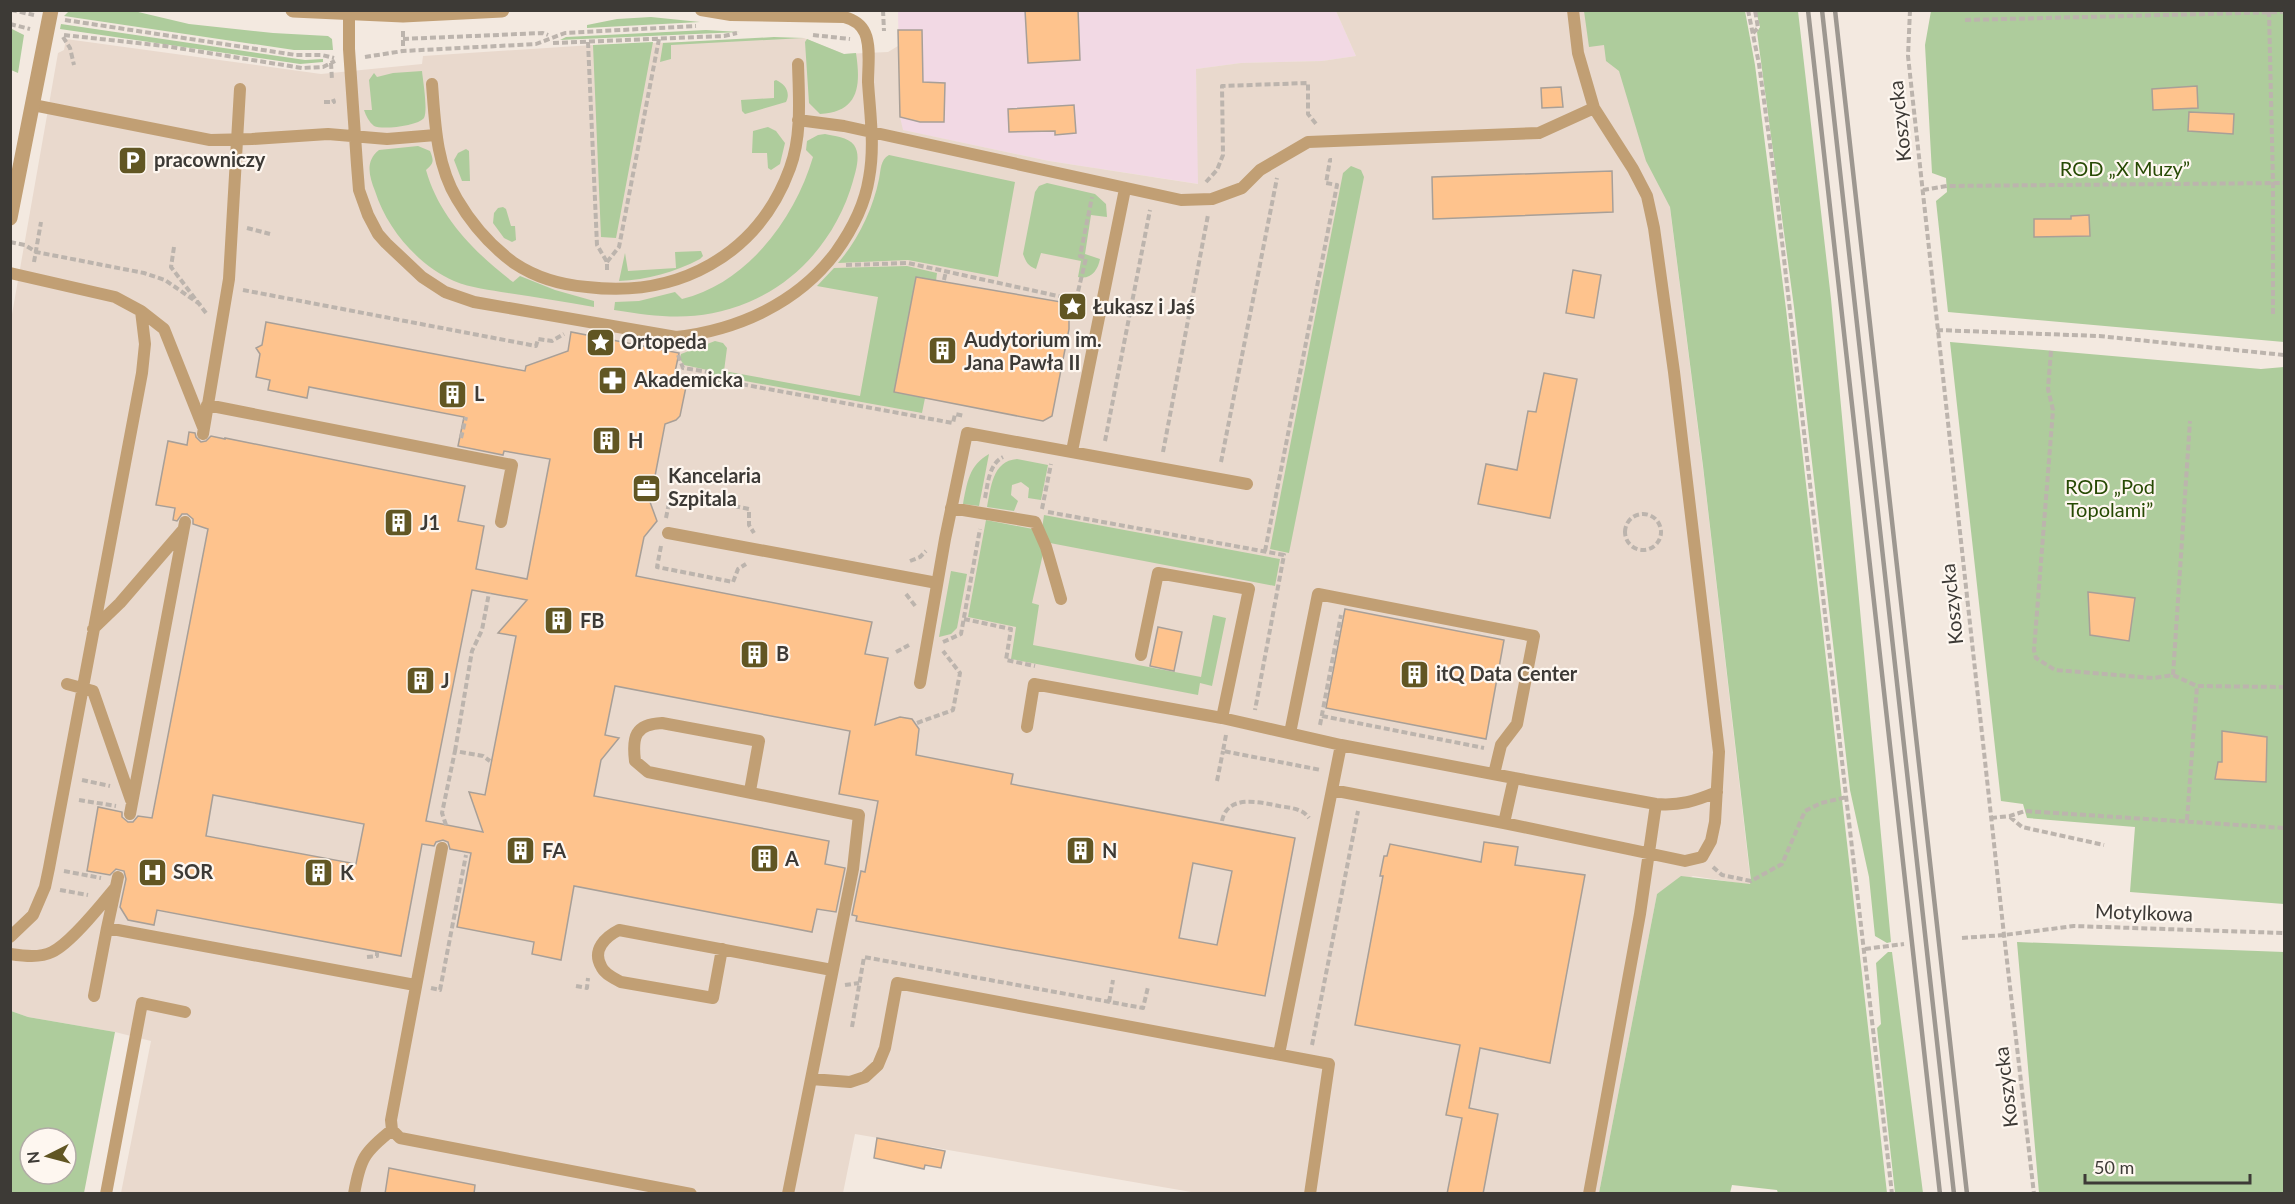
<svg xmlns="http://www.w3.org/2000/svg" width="2295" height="1204" viewBox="0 0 2295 1204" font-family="Lato,sans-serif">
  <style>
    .commercial { fill: #f2d9e4 }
    .built { fill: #e9d9cd }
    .green { fill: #aecc9c; fill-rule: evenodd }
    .building { fill: #fec38d; stroke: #a89f97; stroke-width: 1.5; fill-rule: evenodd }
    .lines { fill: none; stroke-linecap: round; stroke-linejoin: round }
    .path { stroke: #bcb4ad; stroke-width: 4; stroke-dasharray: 6 3; stroke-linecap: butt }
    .service { stroke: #c19f74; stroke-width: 12 }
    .minor { stroke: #c19f74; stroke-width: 15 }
    .tertiary { stroke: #c19f74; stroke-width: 15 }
    .rail { stroke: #9d9790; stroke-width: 4.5 }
    .labels { text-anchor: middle; stroke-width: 4.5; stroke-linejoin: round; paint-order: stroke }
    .street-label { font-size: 20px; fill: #3d3a36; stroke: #fef7f0 }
    .poi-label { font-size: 20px; font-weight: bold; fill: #3d3a36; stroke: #fef7f0; text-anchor: start }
    .park-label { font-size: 20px; fill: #274a04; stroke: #fef7f0 }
  </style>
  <rect width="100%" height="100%" fill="#f3e9e0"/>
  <path class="commercial" d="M898,11H1336L1356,56L1322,61L1241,63L1196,69L1199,184L1049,161L902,130L900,117Z"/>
  <path class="built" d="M1336,11H1649L1670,208L1704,476L1751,885L1693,876L1657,894L1599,1193H1197L855,1134L843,1193H121L151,1041L115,1032L28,1017L11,1011V320L58,53L64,50L66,39L321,74L422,64L423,56L593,45L804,38L844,54L888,52L898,46L900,117L903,130L1049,161L1198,184L1196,69L1241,63L1322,61L1356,56Z"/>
  <path class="green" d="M69,11H134L189,24L273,33L328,36L332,39L333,50H294L64,16Z
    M1584,11H1745L1755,65L1786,309L1887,1193H1778L1777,1190L1732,1185L1730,1193H1599L1657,894L1681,876L1750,884L1751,881L1703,466L1670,207L1646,161L1619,71L1606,61L1604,45L1589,47Z
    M1756,11H1798L1831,299L1891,942L1887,943L1875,936L1869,877L1850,790L1794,307L1757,32L1760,27Z
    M1931,11H2284V342L1948,312L1936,201L1947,192L1946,178L1932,173L1925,45Z
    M651,17L700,22L587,28V25L617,19Z
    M61,24L305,60L323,59V62L300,64L60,29Z
    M10,28L24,35L18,73L11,70Z
    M706,30L740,32L560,40L566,37Z
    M774,37L804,38L671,45V59L660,62L663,43Z
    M807,39L844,54L856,53C861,86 859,112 820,114L809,103L805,42Z
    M653,42L616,238L601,237L593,45Z
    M422,71C423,81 428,110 424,118C418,126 382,130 374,126C369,122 366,116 364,110H372L369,80L374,73L377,77L393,73Z
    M776,80C785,84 791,92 786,102L745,114L742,111L741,100L774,98V81Z
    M768,127L776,131L785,143L780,164L771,170L768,168L767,153H752L753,131Z
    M825,134C834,136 848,137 854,145C861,155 856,170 853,181C838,234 801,280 749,302C701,322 664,318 614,310L615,302L639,301L675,292L682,299C748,283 795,218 813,157L806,150L807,141L818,135Z
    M418,146L430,151C434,161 434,163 426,170C439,217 475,253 513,282L520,276L555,290L594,301V307C565,302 537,297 508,293C490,290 471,288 454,281C418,265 387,229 375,191C369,176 365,161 379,150Z
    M466,149L469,151L470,181H462L454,160L458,153Z
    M889,155L1015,182L998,277L908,260L838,263C858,240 873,209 879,179C881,170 880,160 889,155Z
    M1351,166L1361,170L1364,177L1289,553L1270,549L1343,173Z
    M1047,183L1095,194L1106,204L1107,217L1091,215L1085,254L1100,259C1098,270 1091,280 1078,277L1081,261L1041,253L1036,269C1028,266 1026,262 1023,254L1035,192L1039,186Z
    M503,207L506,209L511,226H515L516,240L512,242L504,238L493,223L494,213L498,208Z
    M701,251L703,256L700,259C675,272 647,280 619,281L625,253L628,271L676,268L675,252Z
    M907,266L937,273L936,281L916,278L894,391L925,398L922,413L712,375V371L684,365L680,359L681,354L715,341L723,343L727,348L724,371L860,396L878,297L817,286L834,268Z
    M1950,342L2261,369L2284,367V904L2130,892L2135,827L2027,818L2023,804L2001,801Z
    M989,454L979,506L963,504C967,483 969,465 989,454Z
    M1017,459L1048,465L1041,500L1028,498L1029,488L1021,482L1012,485L1011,495L1018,501L1014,511L987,507C991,488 992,461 1017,459Z
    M1044,515L1280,559L1275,586L1050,543L1042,529Z
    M986,520L1033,529L1044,549L1032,603L1039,605L1033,645L1201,677L1213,615L1226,618L1212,686L1200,683L1198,695L1011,659L1016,627L968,617Z
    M951,571L967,574L957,628L951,634L939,637Z
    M2017,942L2284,952V1193H2039Z
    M1888,952H1892L1923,1193H1895L1877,1028L1881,1024L1876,963Z
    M11,1011L28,1017L115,1032L84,1193H11ZM30,1138H66V1174H30Z"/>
  <path class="building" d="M1025,10H1078L1080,60L1028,63Z
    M898,30H922L923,82L945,83L944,122H920L900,117Z
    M2197,86L2198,108L2153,110L2152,89Z
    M1561,87L1563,107L1542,108L1541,88Z
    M1074,105L1076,133L1055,135V131L1009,132L1008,109Z
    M2189,112L2234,114L2233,134L2188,131Z
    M1612,171L1613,212L1433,219L1432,177Z
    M2089,215L2090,236L2034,237V219H2071V216Z
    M1573,270L1601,275L1594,318L1566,313Z
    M916,277L1067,303L1065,311L1069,316V329L1052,416L1043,421L894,392Z
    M266,322L525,371L526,366L568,351L571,332L679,353L675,372L687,382L680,416L676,420L665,424L650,502L657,521L644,537L636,576L872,622L865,654L888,658L875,725L900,717L912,719L919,729L916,755L1013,774L1011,784L1295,838L1265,996L856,921L857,916L852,915L861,871L865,872L878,801L839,794L850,731L615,686L605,735L619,738L601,760L594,796L829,841L825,864L845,868L836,912L817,909L812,932L574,886L561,960L532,954L534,942L457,927L471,853L450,849L448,842L443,840L436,842L434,846L422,844L401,956L157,910L154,925L128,920L120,907L126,879L124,871L116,869L110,875L87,871L98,807L122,812V817L128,822H133L138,816L152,818L208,529L193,524V519L187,514H182L177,521L173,520L175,508L156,505L168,441L187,445L189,432L195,433L196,437L201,442L206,441L211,436L225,439V438L465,486L458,521L484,526L476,569L527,579L550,459L504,451L503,455L458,446L464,417L309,387L307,398L268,390L270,380L256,377L260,354L256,348L262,345ZM472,590L527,600L498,633L516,636L485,795L469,792L483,832L426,821ZM213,795L364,824L356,864L206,836ZM1193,863L1232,871L1217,945L1179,938Z
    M1544,373L1577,379L1550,518L1478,504L1486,464L1517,470L1528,411L1536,412Z
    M2088,592L2135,598L2129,641L2090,635Z
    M1345,609L1504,640L1486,739L1326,708Z
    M1158,627L1182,632L1174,671L1150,666Z
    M2222,731L2267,737L2266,782L2215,779L2218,762H2222Z
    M1484,842L1518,847L1515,865L1585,875L1550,1063L1480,1048L1469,1108L1498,1114L1483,1194H1447L1462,1118L1446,1115L1460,1045L1355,1025L1383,876H1380L1384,856H1387L1390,844L1481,862Z
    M877,1138L945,1151L941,1168L925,1165L924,1169L874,1158Z
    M389,1168L475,1185L474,1194H385Z"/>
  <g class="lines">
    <path class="path" d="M11,10L34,15
      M883,10L884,31
      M1748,10L1759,64L1775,181L1892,1194
      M1910,10L1908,56L2004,935L2034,1194
      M2269,11L2273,183V314
      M65,20L296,55H322L334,58
      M1965,20L2284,12
      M10,24L30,29
      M403,31V51
      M1753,33L1758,28L1755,10
      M64,35L165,46L302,68L323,67L335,61
      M813,35L850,39
      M63,37L70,48L74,65
      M403,39L543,33L548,35
      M588,42L597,245L607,262V272
      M553,43L724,36L737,33
      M365,57L403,51L536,44L565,33L696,26
      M331,63L332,80
      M324,102H334L333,99
      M1206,182L1217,170L1223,155L1222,86L1308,83V114L1317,125
      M1923,190L1947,186L2284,183
      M247,228L270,234
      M10,242L25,245L36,252L144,273L165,280L201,305
      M174,247L171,267L206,313
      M34,262L41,222
      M607,262L619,247L659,39
      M846,265L908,263L1076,300L1083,306
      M944,280L946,271
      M243,290L536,346L538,339L552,341L564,334
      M1076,300L1086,258L1080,256L1092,197
      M1937,330L2099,336L2284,355
      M2051,351L2048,389L2053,410L2034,650L2036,658L2055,670L2154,678L2173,675L2197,686L2284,687
      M678,355L683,368L709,372L708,378L953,423L955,414L965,416
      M461,438L466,417
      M1105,441L1150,210
      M1163,452L1208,215
      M1221,462L1277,178
      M985,498C988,483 989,464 1003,457
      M1042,509L1051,464
      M1048,512L1284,555L1255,710
      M1625 532a18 18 0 1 1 36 0a18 18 0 1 1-36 0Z
      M666,518L671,493L749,509V525L754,533
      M661,546L657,567L733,582L738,569L746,564
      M1265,551L1337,185L1326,183L1330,160H1332
      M910,561L920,557L926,551
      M906,594L916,607
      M964,619L1011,629L1006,660L1035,666
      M943,642L961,634L980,529
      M896,652L909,645
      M2173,675L2190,421
      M1322,716L1484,748
      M917,723L953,710L960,673L943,651
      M1320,725L1341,615
      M1226,735L1223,751L1321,770
      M455,751L472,651L482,630L489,593
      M82,780L110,786
      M1217,781L1223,751
      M79,800L116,806
      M2010,817L2022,827L2104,845
      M1991,818L2010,816L2025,811L2284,828
      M2187,820L2197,686
      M1222,821C1227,794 1260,802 1279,806C1290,808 1302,808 1309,818
      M446,825L442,813L455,751L483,756L490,761
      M1713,867L1722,875L1751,881L1782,864L1805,811L1821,803L1847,797
      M64,871L101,878
      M60,890L88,895
      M1962,938L2004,935L2074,926L2284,933
      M1865,949L1904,944
      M367,957L377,956V952
      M845,985L859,983
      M576,986L587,988L588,978
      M431,988L440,990L466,855
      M1109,1002L1113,980
      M852,1027L864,957L1143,1008L1148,987
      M1312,1045L1358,811"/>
    <path class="service" d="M349,13V49L357,165L359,190L368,215L378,234L386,243L422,277L445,292L474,302L676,337C738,330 798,303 836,252C851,231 865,204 869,178C875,146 870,114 868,82C868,68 871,46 865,33C861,24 852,19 844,17L731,15L701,10
      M432,84C435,122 436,164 457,199C471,223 491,246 514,263C535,277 562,285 587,287C677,298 758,256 790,168C802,136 799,98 798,64
      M33,105L210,140L252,139L328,134L387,139L436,135
      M798,120L844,126L1181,200L1212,199L1242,188L1260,170L1308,142L1539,133L1594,108
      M10,273L115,297L141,311L164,329L203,427
      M207,405L512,465L501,522
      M203,434L229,279L240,89
      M1072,451L1125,189
      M951,508L1035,522L1046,547L1061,599
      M668,533L937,583
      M93,629L120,603L183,530
      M1141,655L1158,573L1249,589L1222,718
      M920,683L945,539L967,433L1247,484
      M67,684L93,691L131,800
      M1027,727L1034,684L1222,718L1341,745L1279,1054
      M1290,733L1318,594L1534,636L1517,724L1501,745L1494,774
      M1341,745L1514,778
      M1332,790L1504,823L1685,861L1702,857L1711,841L1715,822L1719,752L1674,372L1654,228L1647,196L1633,169L1594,108L1578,53L1573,10
      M750,791L759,741L662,723C635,724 632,737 635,761L648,772L859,815L853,869L788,1194
      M130,814L185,522
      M1504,823L1514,778L1656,804C1680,806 1695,801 1717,792
      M442,848L391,1120L392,1130L400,1138L691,1194
      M118,877L107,928L415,985
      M10,937L33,915L45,887L49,868L142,373L145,344L141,311
      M722,949L713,998L621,982C614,978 604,974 601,966C592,950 605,937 619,930L832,970
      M10,954C24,956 40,958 52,952C71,943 101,905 115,888
      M94,996L107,928
      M811,1079L850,1082L865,1077L878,1065L885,1048L897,983L1329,1064L1310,1194
      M106,1194L142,1003L185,1012
      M354,1194C360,1159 364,1152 392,1130
      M1589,1194L1640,914L1656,804"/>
    <path class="minor" d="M10,218L51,10"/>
    <path class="tertiary" d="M293,10L403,15L502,10"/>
    <path class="rail" d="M1808,10L1940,1194
      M1822,10L1954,1194
      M1835,10L1967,1194"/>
  </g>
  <defs>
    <symbol id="parking-square" viewBox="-11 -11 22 22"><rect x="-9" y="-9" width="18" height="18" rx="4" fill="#615623" stroke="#fef7f0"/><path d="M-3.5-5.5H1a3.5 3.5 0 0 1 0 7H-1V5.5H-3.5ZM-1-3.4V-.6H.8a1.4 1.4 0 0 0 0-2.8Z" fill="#fff"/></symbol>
    <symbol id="sight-square" viewBox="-11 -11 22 22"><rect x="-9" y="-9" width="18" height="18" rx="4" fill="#615623" stroke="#fef7f0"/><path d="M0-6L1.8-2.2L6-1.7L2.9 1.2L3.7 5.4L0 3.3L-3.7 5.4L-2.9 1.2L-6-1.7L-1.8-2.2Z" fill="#fff"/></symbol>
    <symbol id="building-square" viewBox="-11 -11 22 22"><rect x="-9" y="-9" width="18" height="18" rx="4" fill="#615623" stroke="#fef7f0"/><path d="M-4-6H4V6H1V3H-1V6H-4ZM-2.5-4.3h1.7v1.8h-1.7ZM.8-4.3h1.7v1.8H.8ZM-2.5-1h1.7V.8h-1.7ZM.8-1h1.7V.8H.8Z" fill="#fff"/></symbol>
    <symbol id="pharmacy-square" viewBox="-11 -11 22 22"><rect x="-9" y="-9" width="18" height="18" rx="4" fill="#615623" stroke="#fef7f0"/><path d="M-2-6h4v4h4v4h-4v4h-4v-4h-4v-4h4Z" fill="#fff"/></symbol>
    <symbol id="office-square" viewBox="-11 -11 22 22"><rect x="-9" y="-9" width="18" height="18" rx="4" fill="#615623" stroke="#fef7f0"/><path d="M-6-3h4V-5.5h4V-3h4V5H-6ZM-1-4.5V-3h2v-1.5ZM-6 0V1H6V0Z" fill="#fff"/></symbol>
    <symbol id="hospital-square" viewBox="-11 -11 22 22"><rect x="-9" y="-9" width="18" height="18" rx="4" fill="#615623" stroke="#fef7f0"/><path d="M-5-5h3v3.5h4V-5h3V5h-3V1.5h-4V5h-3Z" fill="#fff"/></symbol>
  </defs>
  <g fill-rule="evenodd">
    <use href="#parking-square" x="116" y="144" width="33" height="33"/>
    <use href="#sight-square" x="1056" y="290" width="33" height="33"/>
    <use href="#sight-square" x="584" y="326" width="33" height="33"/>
    <use href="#building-square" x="926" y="334" width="33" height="33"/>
    <use href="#pharmacy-square" x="596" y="364" width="33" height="33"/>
    <use href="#building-square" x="436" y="378" width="33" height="33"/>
    <use href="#building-square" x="590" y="424" width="33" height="33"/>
    <use href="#office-square" x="630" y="472" width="33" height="33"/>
    <use href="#building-square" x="382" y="506" width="33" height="33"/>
    <use href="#building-square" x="542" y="604" width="33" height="33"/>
    <use href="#building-square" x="738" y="638" width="33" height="33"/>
    <use href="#building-square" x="1398" y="658" width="33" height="33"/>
    <use href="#building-square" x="404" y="664" width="33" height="33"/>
    <use href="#building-square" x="504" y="834" width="33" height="33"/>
    <use href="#building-square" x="1064" y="834" width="33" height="33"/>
    <use href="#building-square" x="748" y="842" width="33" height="33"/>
    <use href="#hospital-square" x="136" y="856" width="33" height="33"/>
    <use href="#building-square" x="302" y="856" width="33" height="33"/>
  </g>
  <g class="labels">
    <g class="street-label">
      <text transform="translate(1900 121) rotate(-96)" y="7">Koszycka</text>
      <text transform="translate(1952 604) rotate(-96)" y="7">Koszycka</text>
      <text transform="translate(2144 913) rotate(2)" y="7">Motylkowa</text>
      <text transform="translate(2006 1087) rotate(-97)" y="7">Koszycka</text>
    </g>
    <g class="poi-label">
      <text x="154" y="167">pracowniczy</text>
      <text x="1093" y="314">Łukasz i Jaś</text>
      <text x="964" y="347">Audytorium im.<tspan x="964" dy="23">Jana Pawła II</tspan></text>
      <text x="621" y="349">Ortopeda</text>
      <text x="634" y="387">Akademicka</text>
      <text x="474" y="401">L</text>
      <text x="628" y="448">H</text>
      <text x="668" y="483">Kancelaria<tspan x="668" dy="23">Szpitala</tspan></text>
      <text x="420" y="530">J1</text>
      <text x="580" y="628">FB</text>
      <text x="776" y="661">B</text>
      <text x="1436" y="681">itQ Data Center</text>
      <text x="441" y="688">J</text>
      <text x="542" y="858">FA</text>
      <text x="1102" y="858">N</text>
      <text x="785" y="866">A</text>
      <text x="173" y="879">SOR</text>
      <text x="340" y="880">K</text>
    </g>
    <g class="park-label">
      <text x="2125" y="176">ROD „X Muzy”</text>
      <text x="2110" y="494">ROD „Pod<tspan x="2110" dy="23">Topolami”</tspan></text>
    </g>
  </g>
  <rect width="2295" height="1204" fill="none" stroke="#3d3a36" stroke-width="24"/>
  <g transform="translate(48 1156) rotate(264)"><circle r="28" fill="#fef7f0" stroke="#b1aba6" stroke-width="1.5"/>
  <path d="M0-4.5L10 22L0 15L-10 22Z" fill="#615623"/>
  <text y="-9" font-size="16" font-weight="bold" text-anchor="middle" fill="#3d3a36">N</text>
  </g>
  <path d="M2085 1174v9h165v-9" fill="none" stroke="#3d3a36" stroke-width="3"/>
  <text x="2094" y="1174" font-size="18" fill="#3d3a36" stroke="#fef7f0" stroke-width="4.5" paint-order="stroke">50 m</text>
</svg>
